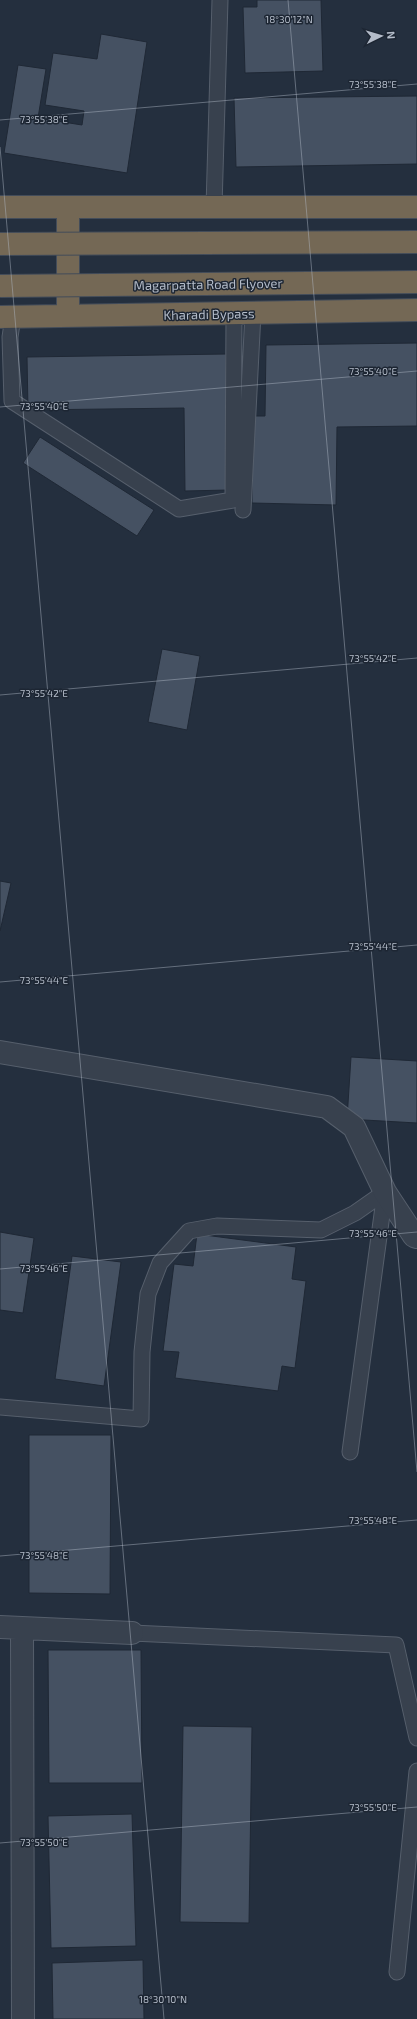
<svg xmlns="http://www.w3.org/2000/svg" width="417" height="2019" viewBox="0 0 417 2019" font-family="'Exo 2',sans-serif">
  <style>
    .building { fill: #455162; stroke: #1f2835 }
    .lines { fill: none; stroke-linecap: round; stroke-linejoin: round }
    .lane-casing { stroke: #565f6c; stroke-width: 17 }
    .street-casing { stroke: #565f6c; stroke-width: 24 }
    .highway-casing { stroke: #434c59; stroke-width: 24 }
    .lane { stroke: #38414e; stroke-width: 15 }
    .street { stroke: #38414e; stroke-width: 22 }
    .highway { stroke: #746855; stroke-width: 22 }
    .highway-bridge-casing { stroke: #434c59; stroke-width: 24; stroke-linecap: butt }
    .highway-bridge { stroke: #746855; stroke-width: 22 }
    .ticks { fill: none; stroke: #b4bcc9; stroke-width: 1; stroke-opacity: 0.45 }
    .labels { text-anchor: middle; stroke-width: 3; stroke-linejoin: round; paint-order: stroke }
    .street-label { font-size: 13px; fill: #b4bcc9; stroke: #1d2633 }
    .ticks-label { font-size: 10px; text-anchor: middle; fill: #b4bcc9; stroke: #1d2633; stroke-width: 3; stroke-linejoin: round; paint-order: stroke }
  </style>
  <rect width="100%" height="100%" fill="#242f3e"/>
  <path class="building" d="M257,0H321L323,71L245,73L243,7H257Z
    M101,34L147,42L127,173L4,153L18,65L46,69L38,118L82,125L84,111L45,105L53,53L97,59Z
    M417,96V164L236,167L234,98Z
    M417,343V426L337,427L336,505L252,503V416H265L266,345Z
    M226,354L228,490L185,491L184,408L28,410L27,357Z
    M40,437L154,510L137,536L23,463Z
    M162,649L200,656L187,730L148,722Z
    M0,881L11,883L0,931Z
    M351,1057L417,1061V1123L347,1119Z
    M0,1232L34,1238L23,1313L0,1310Z
    M197,1234L296,1247L292,1279L306,1281L295,1368L282,1366L278,1391L175,1378L179,1352L163,1351L174,1264L193,1266Z
    M72,1256L121,1262L104,1386L55,1379Z
    M29,1435H111L110,1594L29,1593Z
    M48,1650H141L142,1783H49Z
    M183,1726L252,1727L249,1923L180,1922Z
    M132,1814L136,1946L51,1948L48,1816Z
    M143,1960L144,2019H53L52,1963Z"/>
  <g class="lines">
    <defs>
      <path id="lane" d="M214,207L220,0
        M13,317L10,337L12,401L179,509L233,500L234,314
        M243,510L253,313
        M0,1407L141,1419L142,1352L148,1294L160,1263L189,1231L217,1226L321,1230L355,1213L385,1192
        M350,1452L385,1192
        M132,1633L396,1645L417,1738
        M397,1972L417,1771"/>
      <path id="street" d="M0,1052L327,1107L354,1127L385,1192L414,1236L417,1237
        M0,1627L132,1633
        M22,1628L23,2019"/>
      <path id="highway" d="M0,207H417
        M68,208V316
        M0,317L417,310"/>
    </defs>
    <use href="#lane" class="lane-casing"/>
    <use href="#street" class="street-casing"/>
    <use href="#highway" class="highway-casing"/>
    <use href="#lane" class="lane"/>
    <use href="#street" class="street"/>
    <use href="#highway" class="highway"/>
    <defs>
      <path id="highway-bridge" d="M0,244L417,242
        M0,286L417,282"/>
    </defs>
    <use href="#highway-bridge" class="highway-bridge-casing"/>
    <use href="#highway-bridge" class="highway-bridge"/>
  </g>
  <path class="ticks" d="M288,0L417,1472M0,120L417,84M0,147L164,2019M0,407L417,371M0,695L417,658M0,982L417,945M0,1269L417,1232M0,1556L417,1520M0,1843L417,1807"/>
  <g class="labels">
    <g class="street-label">
      <text transform="translate(208 284) rotate(-1)" y="5">Magarpatta Road Flyover</text>
      <text transform="translate(209 314) rotate(-1)" y="5">Kharadi Bypass</text>
    </g>
  </g>
  <g class="ticks-label">
    <text x="289" y="23">18°30'12"N</text>
    <text x="373" y="88">73°55'38"E</text>
    <text x="44" y="123">73°55'38"E</text>
    <text x="373" y="375">73°55'40"E</text>
    <text x="44" y="410">73°55'40"E</text>
    <text x="373" y="662">73°55'42"E</text>
    <text x="44" y="697">73°55'42"E</text>
    <text x="373" y="950">73°55'44"E</text>
    <text x="44" y="984">73°55'44"E</text>
    <text x="373" y="1237">73°55'46"E</text>
    <text x="44" y="1272">73°55'46"E</text>
    <text x="373" y="1524">73°55'48"E</text>
    <text x="44" y="1559">73°55'48"E</text>
    <text x="373" y="1811">73°55'50"E</text>
    <text x="44" y="1846">73°55'50"E</text>
    <text x="163" y="2003">18°30'10"N</text>
  </g>
  <g transform="translate(381 36) rotate(85)" stroke="#1d2633" stroke-width="3" paint-order="stroke">
  <path d="M0-3L7 15L0 10L-7 15Z" fill="#b4bcc9"/>
  <text y="-6" font-size="11" font-weight="bold" text-anchor="middle" fill="#b4bcc9">N</text>
  </g>
</svg>
